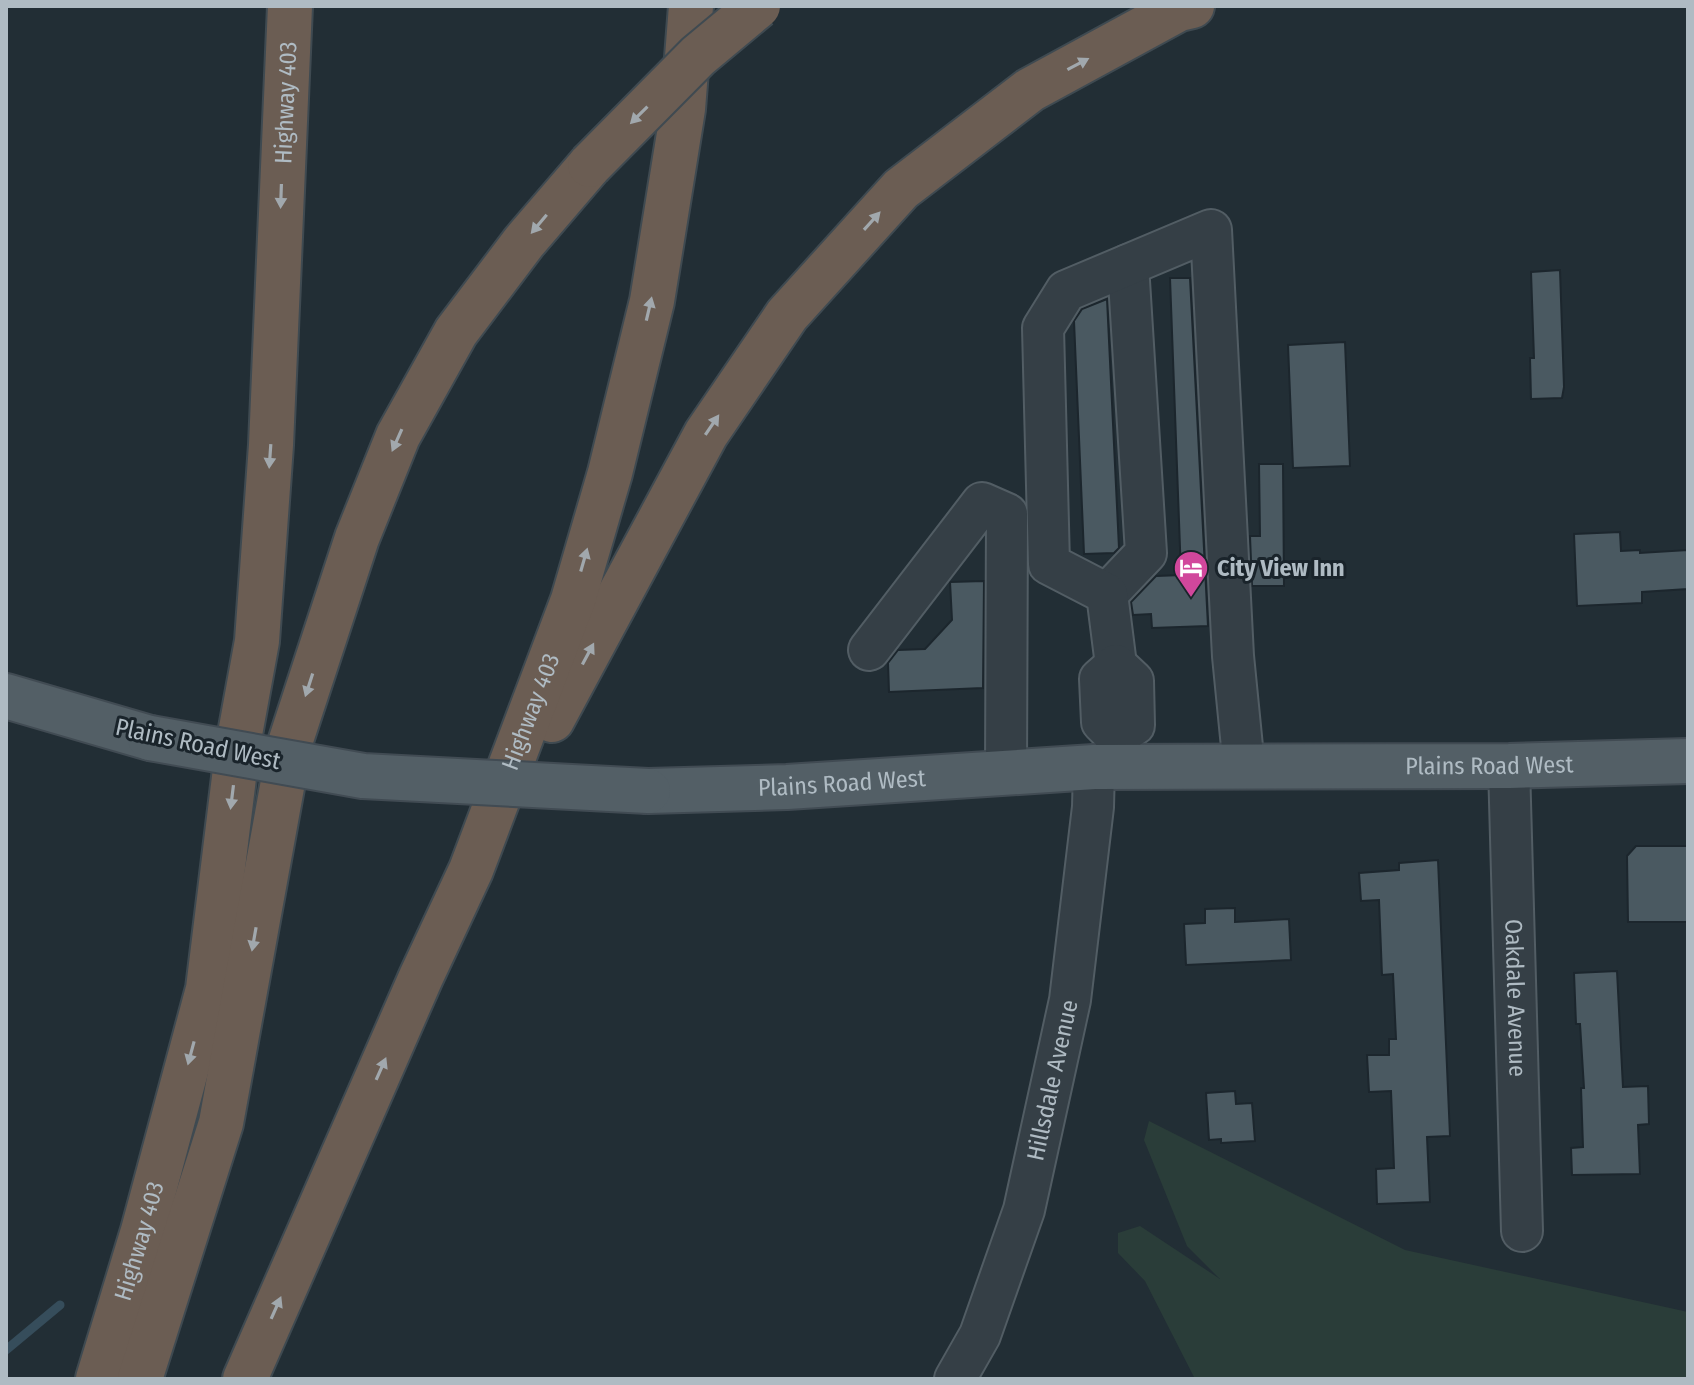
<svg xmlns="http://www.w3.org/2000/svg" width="1694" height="1385" viewBox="0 0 1694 1385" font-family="'Fira Sans Condensed',sans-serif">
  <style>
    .green { fill: #2a3d39 }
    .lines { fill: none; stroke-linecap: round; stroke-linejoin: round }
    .stream { stroke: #364d5b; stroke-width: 9 }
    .building { fill: #4a5961; stroke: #1c262d; stroke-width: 2 }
    .minor-casing { stroke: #525d64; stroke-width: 44 }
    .major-casing { stroke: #414b53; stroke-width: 48 }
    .highway-casing { stroke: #3f4a51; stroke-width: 48 }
    .minor { stroke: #353f46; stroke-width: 40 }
    .major { stroke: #535f66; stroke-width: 44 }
    .highway { stroke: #6b5d53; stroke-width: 44 }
    .major-bridge-casing { stroke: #414b53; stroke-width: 48; stroke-linecap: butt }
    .highway-bridge-casing { stroke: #3f4a51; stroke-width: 48; stroke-linecap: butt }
    .major-bridge { stroke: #535f66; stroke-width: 44 }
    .highway-bridge { stroke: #6b5d53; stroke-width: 44 }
    .oneway { fill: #a1a8ad }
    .labels { text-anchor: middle; stroke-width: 6; stroke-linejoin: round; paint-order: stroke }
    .street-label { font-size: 24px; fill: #afbbc3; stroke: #1a242b }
    .poi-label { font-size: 24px; font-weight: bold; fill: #afbbc3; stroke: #1a242b; text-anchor: start }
  </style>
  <rect width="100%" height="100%" fill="#222e35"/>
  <path class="green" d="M1149,1121L1405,1250L1688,1312V1379H1195L1145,1281L1118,1253V1233L1140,1226L1220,1279L1187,1246L1144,1140Z"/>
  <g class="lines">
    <path class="stream" d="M6,1350L60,1305"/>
  </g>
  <path class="building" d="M1560,270L1564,387L1562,398L1531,399L1530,358H1534L1531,272Z
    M1170,278H1190L1208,626L1152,628L1151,614L1133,615L1131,602L1156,576L1181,575Z
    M1107,299L1119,548L1114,553L1084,554L1074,321L1082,309Z
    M1345,342L1350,466L1293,468L1288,345Z
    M1259,464H1283L1284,586H1252L1250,536H1260Z
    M1620,532L1621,551L1640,550V553L1688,550V589L1642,592V603L1577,606L1574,534Z
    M984,581L983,688L889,692L888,663L898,650L925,649L952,620L950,582Z
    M1636,846H1687L1688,922H1628L1627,856Z
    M1438,860L1450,1136L1427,1137L1430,1202L1377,1204L1376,1169L1394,1168L1391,1091L1369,1092L1367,1055H1389V1039H1396L1393,974L1382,975L1379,900L1361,901L1359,873L1399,870V863Z
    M1235,908V922L1289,919L1291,960L1186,965L1184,924L1205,923V909Z
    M1617,971L1623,1087L1648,1086L1649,1124L1638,1125L1640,1174L1572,1175L1571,1148L1583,1147L1581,1088H1584L1580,1024H1576L1574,973Z
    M1235,1091L1236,1104L1252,1103L1255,1141L1221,1143V1139L1209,1140L1206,1093Z"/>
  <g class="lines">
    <defs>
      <g id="minor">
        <path d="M1107,594L1146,553L1128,265"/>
        <path d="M869,650L982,503L1007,514L1006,773"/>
        <path d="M1116,665L1107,594L1049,564L1043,328L1066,291L1211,230L1233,656L1244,767"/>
        <path d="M1116,736L1134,725L1133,681L1116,665L1100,679L1102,722L1116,736L1117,767"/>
        <path id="s1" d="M1509,766L1522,1231"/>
        <path id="s2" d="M955,1379L980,1335L1024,1210L1070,1000L1093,807L1094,767"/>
      </g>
      <g id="major">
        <path d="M6,696L150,738"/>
        <path id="s3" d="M648,791L787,787L1094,767L1509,766L1688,761"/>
      </g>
      <g id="highway">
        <path d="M552,720L706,434L787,315L901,189L1030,90L1179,9L1192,6"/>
        <path id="s4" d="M98,1379L143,1231L208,989L238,745L257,641L271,445L290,6"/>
        <path d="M140,1379L221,1123L290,743L357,538L398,436L456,332L524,242L590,165"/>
        <path id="s5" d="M245,1379L421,977L471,870L573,600L610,473L652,301L683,109L691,6"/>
      </g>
    </defs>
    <use href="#minor" class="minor-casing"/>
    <use href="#major" class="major-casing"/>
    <use href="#highway" class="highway-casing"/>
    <use href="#minor" class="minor"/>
    <use href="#major" class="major"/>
    <use href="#highway" class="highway"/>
    <defs>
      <path id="major-bridge" d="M150,738L363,776L648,791"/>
      <path id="highway-bridge" d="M590,165L698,56L758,6"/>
    </defs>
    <use href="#major-bridge" class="major-bridge-casing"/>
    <use href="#highway-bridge" class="highway-bridge-casing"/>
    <use href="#major-bridge" class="major-bridge"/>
    <use href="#highway-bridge" class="highway-bridge"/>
  </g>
  <defs><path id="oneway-solid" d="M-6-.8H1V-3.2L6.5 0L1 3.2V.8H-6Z" transform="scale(2)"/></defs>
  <g class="oneway">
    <use href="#oneway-solid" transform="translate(1078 64) rotate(-28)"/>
    <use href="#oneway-solid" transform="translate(639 115) rotate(135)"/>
    <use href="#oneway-solid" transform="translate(281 196) rotate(92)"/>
    <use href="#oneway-solid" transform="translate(872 221) rotate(-48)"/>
    <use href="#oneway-solid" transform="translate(539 224) rotate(130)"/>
    <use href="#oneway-solid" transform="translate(649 309) rotate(-77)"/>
    <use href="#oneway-solid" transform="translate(712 425) rotate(-56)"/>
    <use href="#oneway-solid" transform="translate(397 440) rotate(114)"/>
    <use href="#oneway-solid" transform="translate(270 456) rotate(94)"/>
    <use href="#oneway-solid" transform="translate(584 560) rotate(-74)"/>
    <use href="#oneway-solid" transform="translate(588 654) rotate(-62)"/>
    <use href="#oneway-solid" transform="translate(309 685) rotate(108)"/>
    <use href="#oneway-solid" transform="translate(232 797) rotate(97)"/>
    <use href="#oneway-solid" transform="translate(254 939) rotate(100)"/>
    <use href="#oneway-solid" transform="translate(191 1053) rotate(105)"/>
    <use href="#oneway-solid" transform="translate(381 1069) rotate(-66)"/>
    <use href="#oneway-solid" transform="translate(276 1308) rotate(-66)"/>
  </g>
  <defs>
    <symbol id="hotel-pin" viewBox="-11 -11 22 30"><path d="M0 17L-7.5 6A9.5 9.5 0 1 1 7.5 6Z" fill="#d1479c" stroke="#1a242b"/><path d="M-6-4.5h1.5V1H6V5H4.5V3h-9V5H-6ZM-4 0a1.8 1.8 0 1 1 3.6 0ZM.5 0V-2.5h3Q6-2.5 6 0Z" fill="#fff"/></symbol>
  </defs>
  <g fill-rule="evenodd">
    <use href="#hotel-pin" x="1171" y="548" width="40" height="54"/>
  </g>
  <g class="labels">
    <g class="street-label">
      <text dy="8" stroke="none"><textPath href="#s4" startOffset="1296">Highway 403</textPath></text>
      <text dy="8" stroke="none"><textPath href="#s5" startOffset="726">Highway 403</textPath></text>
      <text transform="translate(198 744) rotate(12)" y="8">Plains Road West</text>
      <text dy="8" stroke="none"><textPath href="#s3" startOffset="842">Plains Road West</textPath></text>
      <text dy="8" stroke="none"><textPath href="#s3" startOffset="194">Plains Road West</textPath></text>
      <text dy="8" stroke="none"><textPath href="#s1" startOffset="232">Oakdale Avenue</textPath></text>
      <text dy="8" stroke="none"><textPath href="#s2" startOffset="316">Hillsdale Avenue</textPath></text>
      <text dy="8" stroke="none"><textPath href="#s4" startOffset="144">Highway 403</textPath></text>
    </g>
    <g class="poi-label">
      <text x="1217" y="576">City View Inn</text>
    </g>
  </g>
  <rect width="1694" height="1385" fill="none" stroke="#afbbc3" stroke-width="16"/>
</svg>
